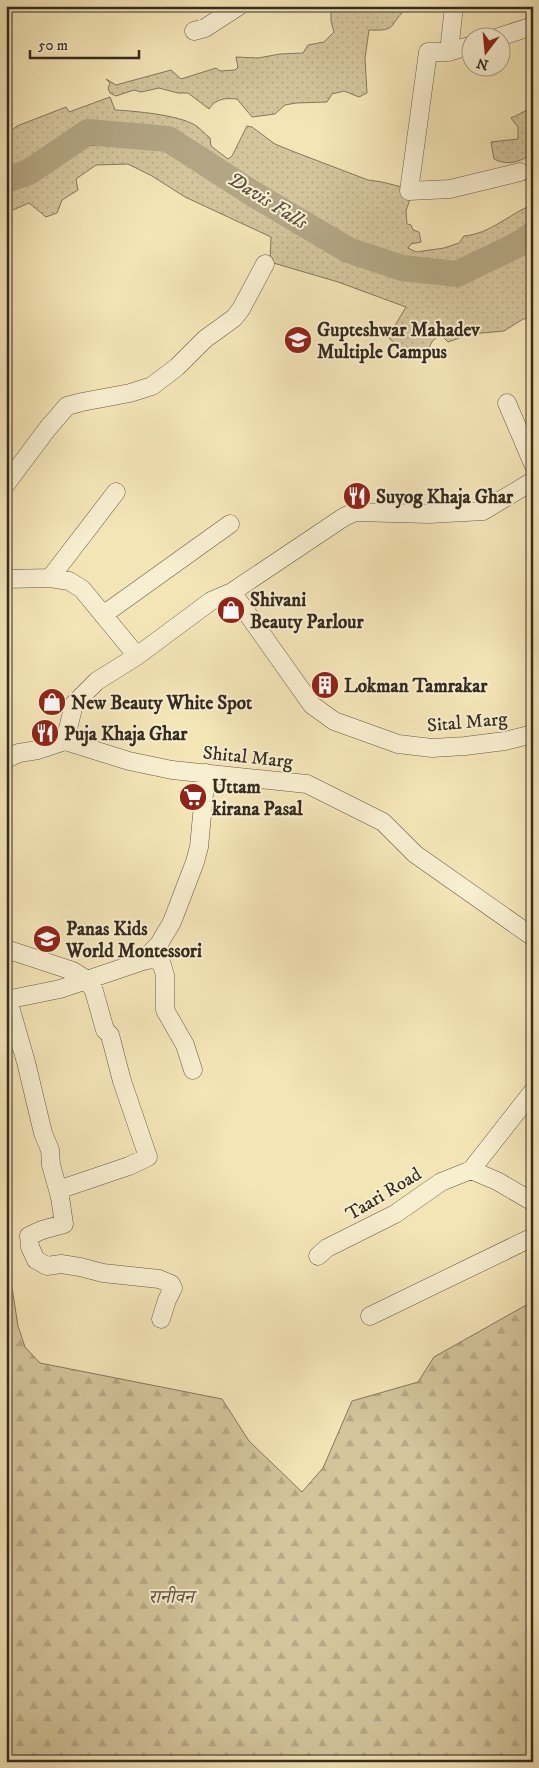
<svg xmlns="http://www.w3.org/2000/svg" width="539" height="1768" viewBox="0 0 539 1768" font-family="'IM FELL DW Pica','Noto Serif Devanagari',serif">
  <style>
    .grass { fill: url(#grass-dots); stroke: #84785e }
    .forest { fill: url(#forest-firs); stroke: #84785e }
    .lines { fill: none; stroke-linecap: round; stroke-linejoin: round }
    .river { stroke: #b3a684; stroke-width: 26 }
    .minor-casing { stroke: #655a46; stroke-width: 19 }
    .minor { stroke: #f8eed0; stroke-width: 18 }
    .labels { text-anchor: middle; stroke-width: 4; stroke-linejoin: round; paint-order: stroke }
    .poi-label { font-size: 19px; font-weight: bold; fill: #352b20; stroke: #f8eed0; text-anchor: start }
    .street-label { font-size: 19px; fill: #352b20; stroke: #f8eed0 }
    .park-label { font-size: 19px; font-style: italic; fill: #5d523f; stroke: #f8eed0 }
    .water-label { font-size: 20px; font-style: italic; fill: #5b503e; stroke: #f8eed0 }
  </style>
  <defs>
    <pattern id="grass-dots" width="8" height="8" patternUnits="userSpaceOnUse" patternTransform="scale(1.25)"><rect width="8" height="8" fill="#d4c59d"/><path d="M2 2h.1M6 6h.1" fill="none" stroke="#b7a987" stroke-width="1.8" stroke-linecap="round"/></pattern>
    <pattern id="forest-firs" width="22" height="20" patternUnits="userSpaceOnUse" patternTransform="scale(1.25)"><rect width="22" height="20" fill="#d4c59d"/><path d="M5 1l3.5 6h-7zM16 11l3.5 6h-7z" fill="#b7a987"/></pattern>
  </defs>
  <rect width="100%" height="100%" fill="#f4e5b7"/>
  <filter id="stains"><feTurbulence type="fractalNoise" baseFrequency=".004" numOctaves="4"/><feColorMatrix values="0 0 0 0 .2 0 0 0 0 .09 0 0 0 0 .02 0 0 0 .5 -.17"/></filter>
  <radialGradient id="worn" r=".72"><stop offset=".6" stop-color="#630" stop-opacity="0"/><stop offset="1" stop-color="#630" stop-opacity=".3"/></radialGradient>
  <path class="grass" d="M331,6H403L405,10C387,27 398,31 369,30L365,58L367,93L359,97L344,91L332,94L327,102L296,103L285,105L275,114L252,117L237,99C226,98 216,98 209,109L188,93H178L159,88L141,92L134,90L116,96L110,93L108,88L110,83L106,79L116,85L171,70L181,79L216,68L220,71L235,70L238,67L236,57L258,58L280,54L303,53L308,45L324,42L334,32L331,21Z
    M110,97L115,110C135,111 178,115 195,125C201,129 205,134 210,138L211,146L228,159L232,156L247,126L252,127L275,144L292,151L368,180L382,182L402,187L410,199L406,211L407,224L411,225L413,230L419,232L421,242L411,244L408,248L416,252L444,248L459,243L464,236C490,234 509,214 532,205L533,201C533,208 535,219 533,225C527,239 514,245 502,250L494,246L484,255L473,257C464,268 455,270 441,271L440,266L424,261L420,263L403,262L392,259L379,258L366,250L356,248L347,240L341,241L329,233L320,231L204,160L198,147L184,144L170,136L138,127L117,131L103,126L79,128L32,166L6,173V135L17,126L66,107L69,112Z
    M533,108V153C521,162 507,166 494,159L491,142L518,139V127L511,118C519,115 525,110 533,108Z
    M148,140L179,151L244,198L272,210L323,239L342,253L403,278L439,284L472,280L533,242V318L523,319L504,331L471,334L448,342L442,336C432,338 430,344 428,353L408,356L388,337L406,307L338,282L270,262L271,237L185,197L152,176L128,164L96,165L76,179L78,190L62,200L57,213L46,217L29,203L6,213V191L31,181L52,163L84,146L131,143Z"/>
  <path class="forest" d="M6,1262H8L18,1326L25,1347L40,1363L222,1399L249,1441L302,1492L323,1468L352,1401L418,1382L434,1357L528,1304L533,1305V1762H6Z"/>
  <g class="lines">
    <path class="river" d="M6,180L29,172L88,132L168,139L255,195L348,250L402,268L457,274L521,243L533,234"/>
    <defs>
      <path id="minor" d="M454,6L449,52H428L409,191L450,189L520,172
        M194,31L205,28L239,6
        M496,38L533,26
        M449,52L472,45
        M507,403L533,464
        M6,484L48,428L67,406L82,402L130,393L152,386L177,367L205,339L234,318L241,309L265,264
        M50,578L116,492
        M6,579L50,578L69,581L82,589L137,656
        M232,592L312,705L334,721L398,744L432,748L465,746L505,741L533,734
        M103,615L230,524
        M65,741L74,704L97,681L137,656L211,601L232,592L344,517L355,512L429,514L483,511L533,481
        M65,741L129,761L172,770L307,784L383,822L415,854L533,937
        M6,759L19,753L38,750L65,741
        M6,949L73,971L87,980L94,991L105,1030L110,1035L122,1081L148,1157L129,1166L58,1190
        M143,961L152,959L161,962L165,975V1010L185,1045L193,1070
        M6,1000L60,989L143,961L159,944L172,922L195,862L199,847L206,773
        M8,1000L26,1062L43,1133L50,1150L51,1165L60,1197L64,1224L42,1230L29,1236L30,1247L36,1260L47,1266L61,1264L80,1267L103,1273L159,1279L171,1284L173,1288L167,1300L161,1319
        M471,1170L533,1091
        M471,1170L497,1181L533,1202
        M318,1256L327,1248L395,1214L441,1182L471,1170
        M370,1316L533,1237"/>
    </defs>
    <use href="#minor" class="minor-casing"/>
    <use href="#minor" class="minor"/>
  </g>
  <defs>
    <symbol id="university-disc" viewBox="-11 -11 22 22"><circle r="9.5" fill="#8f2418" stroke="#f8eed0"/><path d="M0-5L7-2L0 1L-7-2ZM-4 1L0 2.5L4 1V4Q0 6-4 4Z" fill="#fff"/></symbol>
    <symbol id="restaurant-disc" viewBox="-11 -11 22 22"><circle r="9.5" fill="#8f2418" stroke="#f8eed0"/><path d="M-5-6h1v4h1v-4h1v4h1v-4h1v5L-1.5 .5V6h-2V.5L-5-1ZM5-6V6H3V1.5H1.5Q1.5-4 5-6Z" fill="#fff"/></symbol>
    <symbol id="shop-disc" viewBox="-11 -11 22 22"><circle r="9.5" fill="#8f2418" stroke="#f8eed0"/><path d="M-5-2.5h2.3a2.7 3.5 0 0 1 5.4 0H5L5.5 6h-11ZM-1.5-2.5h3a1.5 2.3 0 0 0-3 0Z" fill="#fff"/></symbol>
    <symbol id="building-disc" viewBox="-11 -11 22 22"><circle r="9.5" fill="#8f2418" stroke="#f8eed0"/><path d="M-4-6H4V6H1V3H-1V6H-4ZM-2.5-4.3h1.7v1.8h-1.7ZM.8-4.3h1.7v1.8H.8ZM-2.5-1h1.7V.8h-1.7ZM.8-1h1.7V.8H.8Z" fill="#fff"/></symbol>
    <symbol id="supermarket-disc" viewBox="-11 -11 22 22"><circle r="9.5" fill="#8f2418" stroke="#f8eed0"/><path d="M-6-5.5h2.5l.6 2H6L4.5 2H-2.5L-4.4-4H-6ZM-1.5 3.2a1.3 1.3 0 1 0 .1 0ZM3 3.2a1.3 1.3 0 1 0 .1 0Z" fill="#fff"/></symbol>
    <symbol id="school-disc" viewBox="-11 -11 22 22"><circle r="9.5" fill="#8f2418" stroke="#f8eed0"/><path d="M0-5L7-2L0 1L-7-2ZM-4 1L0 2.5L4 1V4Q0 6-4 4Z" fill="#fff"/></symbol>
  </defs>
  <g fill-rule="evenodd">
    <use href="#university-disc" x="282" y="324" width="32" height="32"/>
    <use href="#restaurant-disc" x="341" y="480" width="32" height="32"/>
    <use href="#shop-disc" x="215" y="594" width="32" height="32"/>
    <use href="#building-disc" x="309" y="669" width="32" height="32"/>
    <use href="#shop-disc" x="36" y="686" width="32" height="32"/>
    <use href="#restaurant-disc" x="29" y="717" width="32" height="32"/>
    <use href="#supermarket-disc" x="177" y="781" width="32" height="32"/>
    <use href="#school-disc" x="31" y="923" width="32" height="32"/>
  </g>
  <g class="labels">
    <g class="poi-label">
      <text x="317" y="336">Gupteshwar Mahadev<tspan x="317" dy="22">Multiple Campus</tspan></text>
      <text x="376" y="503">Suyog Khaja Ghar</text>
      <text x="250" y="606">Shivani<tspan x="250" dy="22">Beauty Parlour</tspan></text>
      <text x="344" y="692">Lokman Tamrakar</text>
      <text x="71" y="709">New Beauty White Spot</text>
      <text x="64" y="740">Puja Khaja Ghar</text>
      <text x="212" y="793">Uttam<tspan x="212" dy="22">kirana Pasal</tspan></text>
      <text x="66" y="935">Panas Kids<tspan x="66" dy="22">World Montessori</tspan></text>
    </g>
    <g class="street-label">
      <text transform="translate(467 721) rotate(-5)" y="7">Sital Marg</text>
      <text transform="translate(248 756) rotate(6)" y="7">Shital Marg</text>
      <text transform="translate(383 1193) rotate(-31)" y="7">Taari Road</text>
    </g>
    <g class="park-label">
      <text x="171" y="1603">रानीवन</text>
    </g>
    <g class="water-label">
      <text transform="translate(268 200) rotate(32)" y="7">Davis Falls</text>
    </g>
  </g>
  <rect width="539" height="1768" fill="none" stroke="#f4e5b7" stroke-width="25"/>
  <rect x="8" y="8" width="524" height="1753" fill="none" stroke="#352b20" stroke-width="2.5"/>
  <rect x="12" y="12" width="514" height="1743" fill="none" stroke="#352b20"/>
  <g transform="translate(486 52) rotate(196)"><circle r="24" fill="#f8eed0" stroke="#aaa08a"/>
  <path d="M0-4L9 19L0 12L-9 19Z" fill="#8f2418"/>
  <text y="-8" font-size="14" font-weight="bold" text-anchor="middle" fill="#352b20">N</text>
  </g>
  <path d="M30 50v8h109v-8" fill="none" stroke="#352b20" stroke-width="2.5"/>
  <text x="38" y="50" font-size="15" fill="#352b20" stroke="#f8eed0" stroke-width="4" paint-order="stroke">50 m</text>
  <rect width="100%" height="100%" filter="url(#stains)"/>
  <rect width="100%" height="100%" fill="url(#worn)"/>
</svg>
